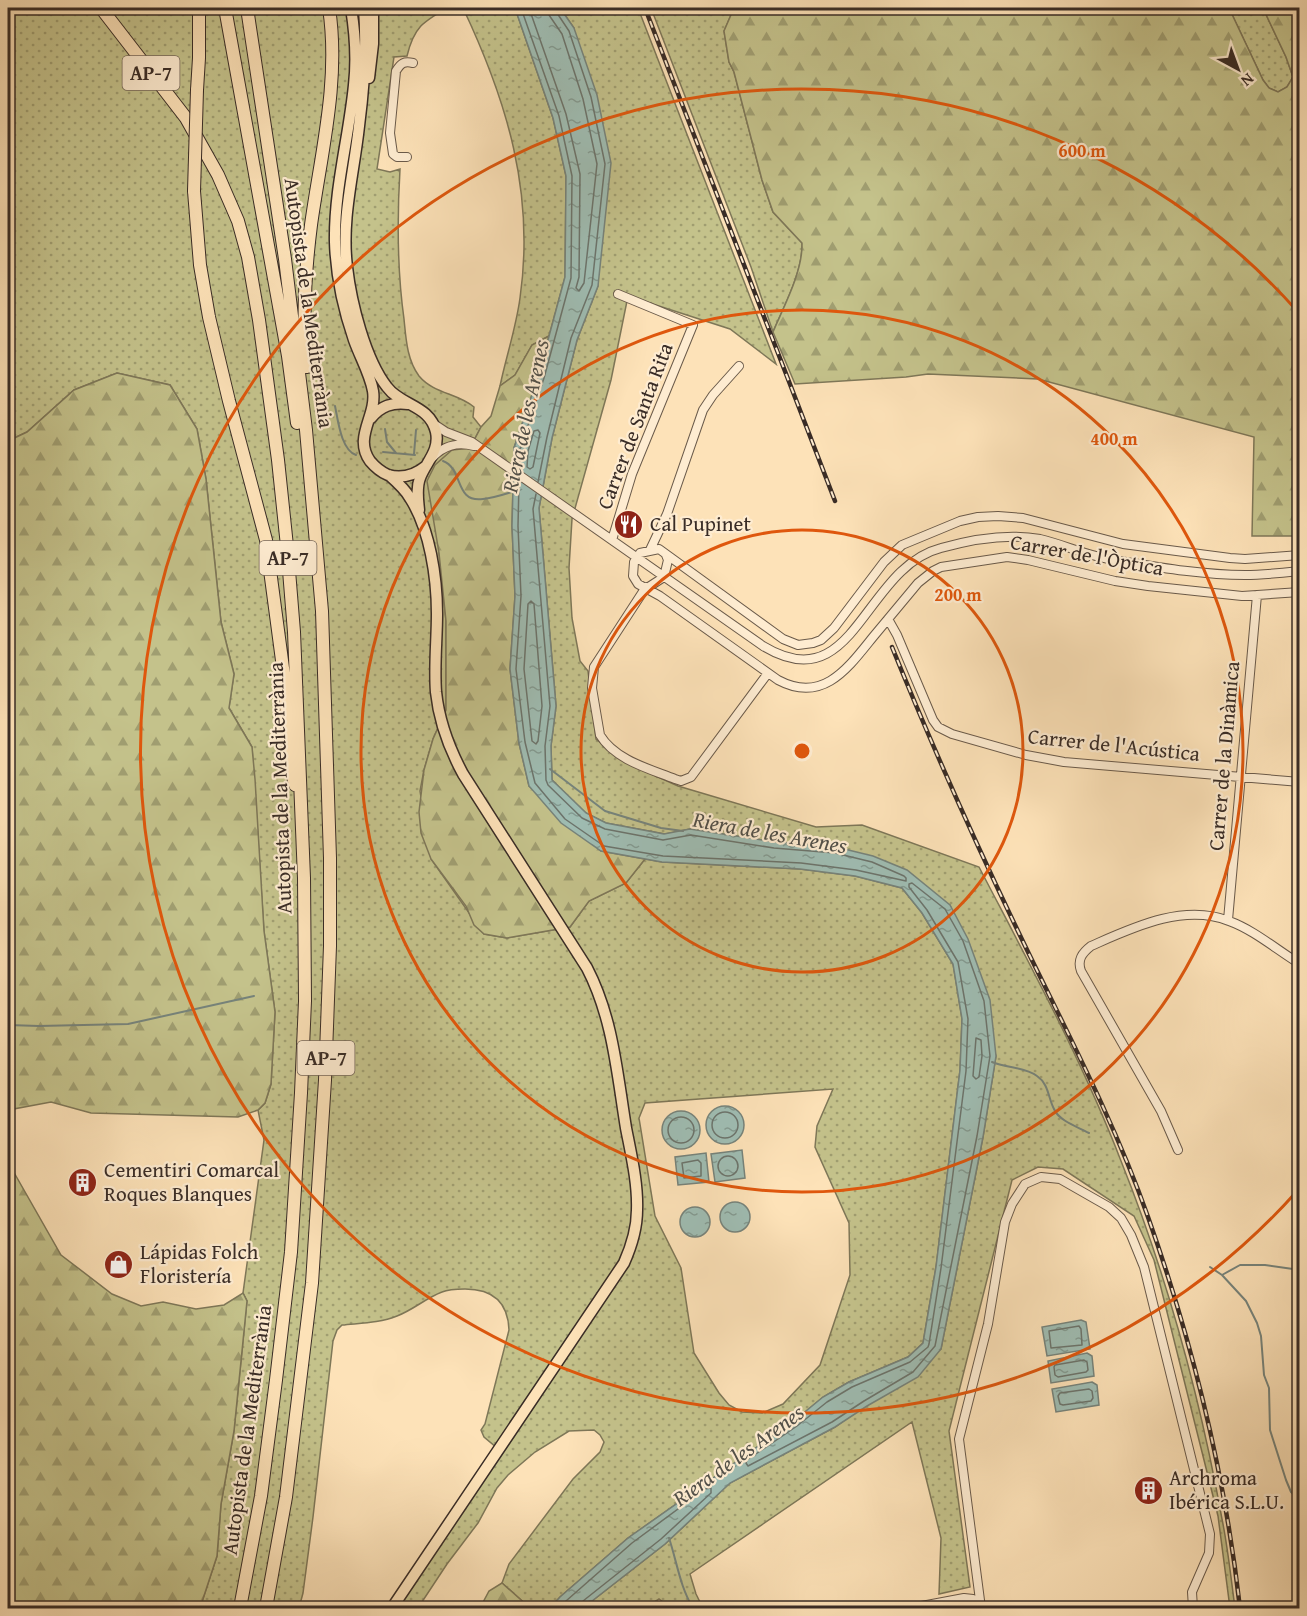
<svg xmlns="http://www.w3.org/2000/svg" width="1307" height="1616" viewBox="0 0 1307 1616" font-family="'Gentium Book Plus',serif">
  <style>
    .grass { fill: url(#grass-dots); stroke: #7e7758; stroke-width: 1.5; fill-rule: evenodd }
    .forest { fill: url(#forest-firs); stroke: #7e7758; stroke-width: 1.5 }
    .water { fill: url(#water-ripples); stroke: #76837b; stroke-width: 1.5 }
    .lines { fill: none; stroke-linecap: round; stroke-linejoin: round }
    .shore { stroke: #6c746c; stroke-width: 1.5 }
    .stream { stroke: #76837b; stroke-width: 2 }
    .minor-casing { stroke: #6a5a4a; stroke-width: 10 }
    .major-casing { stroke: #392c26; stroke-width: 13 }
    .highway-casing { stroke: #392c26; stroke-width: 14 }
    .minor { stroke: #feecd1; stroke-width: 8 }
    .major { stroke: #fde2b8; stroke-width: 10 }
    .highway { stroke: #fde2b8; stroke-width: 12 }
    .rail-casing { stroke: #392c26; stroke-width: 4.5 }
    .rail { stroke: #feecd1; stroke-width: 2; stroke-dasharray: 7; stroke-linecap: butt }
    .highway-bridge-casing { stroke: #392c26; stroke-width: 14; stroke-linecap: butt }
    .highway-bridge { stroke: #fde2b8; stroke-width: 12 }
    .ring { fill: none; stroke: #df570d; stroke-width: 3 }
    .labels { text-anchor: middle; stroke-width: 4.5; stroke-linejoin: round; paint-order: stroke }
    .shield { fill: #feecd1; stroke: #746659; stroke-width: 1.5 }
    .shield-label { font-size: 20px; font-weight: bold; fill: #392c26 }
    .street-label { font-size: 21px; fill: #392c26; stroke: #feecd1 }
    .poi-label { font-size: 21px; fill: #392c26; stroke: #feecd1; text-anchor: start }
    .water-label { font-size: 22px; font-style: italic; fill: #525049; stroke: #feecd1 }
    .centre { fill: #df570d; stroke: #feecd1; stroke-width: 3 }
    .ring-label { font-size: 18px; text-anchor: middle; font-weight: bold; fill: #df570d; stroke: #feecd1; stroke-width: 4.5; stroke-linejoin: round; paint-order: stroke }
  </style>
  <defs>
    <pattern id="grass-dots" width="8" height="8" patternUnits="userSpaceOnUse" patternTransform="scale(1.5)"><rect width="8" height="8" fill="#c4c28b"/><path d="M2 2h.1M6 6h.1" fill="none" stroke="#a09e71" stroke-width="1.8" stroke-linecap="round"/></pattern>
    <pattern id="forest-firs" width="22" height="20" patternUnits="userSpaceOnUse" patternTransform="scale(1.5)"><rect width="22" height="20" fill="#c4c28b"/><path d="M5 1l3.5 6h-7zM16 11l3.5 6h-7z" fill="#a09e71"/></pattern>
    <pattern id="water-ripples" width="26" height="14" patternUnits="userSpaceOnUse" patternTransform="scale(1.5)"><rect width="26" height="14" fill="#9fbdb3"/><path d="M2 4q2-2 4 0t4 0M15 11q2-2 4 0t4 0" fill="none" stroke="#839a91"/></pattern>
  </defs>
  <rect width="100%" height="100%" fill="#fde2b8"/>
  <filter id="stains"><feTurbulence type="fractalNoise" baseFrequency=".00333" numOctaves="4"/><feColorMatrix values="0 0 0 0 .2 0 0 0 0 .09 0 0 0 0 .02 0 0 0 .5 -.17"/></filter>
  <radialGradient id="worn" r=".72"><stop offset=".6" stop-color="#630" stop-opacity="0"/><stop offset="1" stop-color="#630" stop-opacity=".3"/></radialGradient>
  <path class="grass" d="M8,8H447C423,22 414,27 407,56L394,57L377,169L390,172L400,169C397,220 397,269 404,319C406,339 407,360 419,376C434,394 458,393 474,407L473,417L481,427L470,448L439,553L446,621V710L433,739L424,770L420,791L431,859L484,934L507,938L570,927L589,901L626,883L645,859L662,862L800,869L855,876L902,888L922,913L953,964L962,1019L960,1070L936,1267L923,1343L908,1357L849,1382L823,1397L794,1421L628,1538L560,1597L550,1608H530L502,1583L509,1564L573,1479L600,1452L604,1442L600,1435L594,1430L569,1431L535,1452L508,1475L497,1488L478,1523L447,1564L418,1608H387L497,1448L484,1437L481,1430L485,1424L509,1330C508,1302 493,1289 465,1289C457,1289 449,1289 442,1292C426,1298 413,1310 397,1316C380,1323 361,1323 342,1325L337,1330L333,1341L313,1517L303,1593L299,1608H200L217,1556L221,1504L234,1431L247,1301L243,1293L264,1140L258,1110L265,1103L271,1084L275,1012L264,931L252,747L229,708L234,674L221,622L206,479L197,429L170,385L117,373L74,390L27,432L8,441ZM833,1089L817,1126L815,1147L849,1223L850,1275L820,1365L783,1404L762,1413L742,1412L729,1405L719,1393L694,1353L681,1268L655,1216L639,1118L645,1103Z
    M463,8H515L553,118L566,176L565,277L549,336L532,345L515,375L500,386C506,357 516,328 520,298C535,193 507,101 463,8Z
    M560,8H638L776,364L730,329L628,296L611,380L572,519L569,568L572,618L580,661L588,671L596,739L625,762L678,786L816,827L862,825L979,867C1029,963 1082,1060 1121,1161C1167,1276 1200,1397 1222,1519C1228,1548 1231,1579 1235,1608H1230L1218,1516L1154,1260L1134,1216L1063,1169L1038,1167L1012,1180L949,1431L970,1587L939,1594L941,1538L912,1422L690,1574L696,1594L703,1608H671L659,1599L645,1608H583L665,1544L730,1483L835,1427L941,1349L983,1137L996,1056L950,905L836,847L775,842L690,829L665,834L606,823L586,813L552,780L551,746L556,706L539,508L552,438L577,340L598,286L574,28Z
    M651,8H734L724,31L729,62L734,72L762,180L773,212L802,243C803,271 784,306 773,332L751,267Z
    M1229,8H1263L1286,57L1293,77L1287,87L1278,92L1269,88L1263,80Z"/>
  <path class="forest" d="M734,8H1229L1263,80L1269,88L1278,92L1287,87L1293,77L1286,57L1263,8H1299V536H1252L1254,437L1038,379L928,374L906,377L795,384L773,332C784,306 803,271 802,243L773,212L762,180L734,72L729,62L724,31Z
    M549,336L538,377L514,448L512,526L515,596L510,669L519,743L529,786L601,851L645,859L626,883L589,901L570,927L507,938L484,934L474,925L466,906L431,859L421,833L419,812L424,770L433,739L446,710V621L439,553L427,481L435,465L452,450L470,448L481,427L491,416L500,386L515,375L532,345Z
    M117,373L170,385L197,429L206,479L221,622L234,674L229,708L252,747L255,779L264,931L275,1012L271,1084L265,1103L258,1110L238,1117L91,1113L51,1102L8,1110V441L27,432L74,390Z
    M8,1162L61,1255L112,1294L141,1306L163,1302L196,1309L224,1305L243,1293L247,1301L234,1431L221,1504L217,1556L200,1608H8Z
    M502,1583L530,1608H480L489,1591Z"/>
  <path class="water" d="M515,8H560L574,28L597,95L611,163L598,286L577,340L552,438L539,508L556,706L551,746L552,780L586,813L606,823L664,834L690,829L775,842L836,847L873,856L907,870L950,905L968,939L990,1000L996,1056L983,1137L941,1349L918,1377L867,1406L835,1427L730,1483L665,1544L583,1608H550L560,1597L628,1538L794,1421L823,1397L849,1382L908,1357L923,1343L936,1267L960,1070L962,1019L953,964L922,913L902,888L855,876L800,869L662,862L601,851L561,823L529,786L519,743L510,669L515,596L512,526L514,448L538,377L565,277L566,176L553,118Z
    M706 1125a19 19 0 1 1 38 0a19 19 0 1 1-38 0Z
    M662 1130a19 19 0 1 1 38 0a19 19 0 1 1-38 0Z
    M742,1150L745,1178L715,1182L711,1154Z
    M706,1153L709,1182L678,1185L675,1157Z
    M720 1217a15 15 0 1 1 30 0a15 15 0 1 1-30 0Z
    M680 1222a15 15 0 1 1 30 0a15 15 0 1 1-30 0Z
    M1081,1320L1086,1322L1090,1349L1047,1356L1042,1327Z
    M1087,1353L1092,1356L1094,1376L1051,1383L1048,1361Z
    M1092,1382L1097,1385L1099,1405L1056,1412L1052,1389Z"/>
  <g class="lines">
    <path class="shore" d="M529,8L566,114L580,174L579,277L576,288L579,291L584,283L597,164L583,99L562,34L549,15L548,8
      M538,430L540,433L533,467L530,469L527,467L528,451L534,431Z
      M520,469V449L544,378L571,278L572,176L559,116L521,8
      M519,482L518,526L521,596L516,669L525,742L535,783L565,819L604,846L663,856L801,863L856,870L906,881V878L904,876L872,862L835,853L774,848L691,835L663,840L605,829L582,818L548,785L546,780L545,746L550,706L533,509L536,494
      M538,482L547,437L571,338L592,285L605,164L591,97L569,31L557,13L556,8
      M531,601L534,604L542,706L538,741L536,744L532,741L524,669L528,604Z
      M912,883L945,909L963,941L984,1001L990,1056L977,1136L935,1346L913,1372L864,1401L832,1422L748,1466L746,1463L747,1460L797,1426L827,1402L852,1387L910,1362L928,1347L929,1344L941,1268L966,1071L968,1019L958,962L927,910L909,887V884Z
      M976,1038L981,1040L982,1056L979,1077L976,1079L973,1076Z
      M712 1125a13 13 0 1 1 26 0a13 13 0 1 1-26 0Z
      M668 1130a13 13 0 1 1 26 0a13 13 0 1 1-26 0Z
      M718 1166a10 10 0 1 1 20 0a10 10 0 1 1-20 0Z
      M698,1160L701,1163V1176L684,1178L682,1163Z
      M1079,1326L1081,1329L1082,1345L1051,1348L1049,1331Z
      M1084,1360L1087,1362L1088,1370L1086,1372L1058,1377L1055,1375L1054,1367L1055,1365Z
      M1089,1389L1092,1391L1093,1398L1091,1401L1063,1405L1060,1404L1058,1396L1060,1393Z
      M558,1608L632,1543L705,1489L711,1488V1493L661,1539L583,1601L580,1608"/>
    <path class="stream" d="M335,406C338,420 341,450 356,455
      M385,429L387,442L396,453
      M383,452L415,455
      M414,454L416,430
      M443,461C464,469 454,503 483,499C494,498 505,494 515,491
      M550,769L605,811L661,828L683,831
      M8,1025L39,1026L128,1024L254,996
      M992,1062C1006,1068 1025,1067 1037,1076C1049,1084 1048,1098 1054,1109C1059,1121 1078,1127 1089,1133
      M1210,1267L1222,1275L1246,1301L1257,1323L1261,1336L1264,1375L1269,1388L1270,1430L1286,1480L1291,1492L1300,1501
      M1222,1275L1240,1265H1265L1300,1270
      M669,1538C677,1562 680,1587 693,1608"/>
    <defs>
      <path id="minor" d="M407,157H397L393,154L390,133L396,71C401,63 404,61 413,63
        M434,424L446,432L472,442L763,646C855,702 863,568 941,548C973,539 1007,533 1040,539C1065,545 1088,556 1114,560C1157,567 1202,575 1245,575C1263,575 1281,573 1300,571
        M432,458C444,445 457,442 474,446
        M612,540L632,474L693,325L618,294
        M650,550L667,514L703,410L713,395L739,366
        M1300,555L1245,559L1230,558L1123,544L1023,518L998,516L978,517L960,521L902,545L884,562L834,628L821,640L813,643L798,645L783,639L659,549L640,553L634,562L633,576L638,584L660,596L778,680C823,704 848,668 873,637C888,619 903,601 918,583L933,571L941,567L1007,557L1028,560L1115,581L1148,586L1242,596L1300,592
        M646,587L594,667L592,688L600,735C615,760 650,769 675,779L681,781L691,777L768,673
        M647,588L664,577L668,560L666,555
        M888,619L897,635L933,720L938,727L952,734L1026,755L1064,762L1300,782
        M1228,920L1257,595
        M1178,1150L1161,1111L1081,971C1077,960 1082,953 1091,946C1132,928 1183,903 1229,921C1254,930 1277,950 1300,964
        M943,1604L958,1607L980,1603
        M911,1608L964,1598L973,1599L980,1603
        M981,1608L959,1439L988,1324L1005,1222L1012,1204L1025,1184L1041,1177L1060,1179L1109,1207L1121,1218L1131,1235L1144,1267L1210,1534L1209,1553L1192,1592L1193,1608"/>
      <path id="major" d="M351,8C355,33 357,59 354,85C349,137 334,189 335,242C336,276 343,308 354,340C360,357 370,374 373,391C377,416 353,437 370,461C375,467 381,472 388,475C402,479 415,475 426,466
        M364,8C367,46 364,87 359,126C354,173 341,219 347,267C351,302 365,359 387,387C401,406 430,405 436,432C440,451 426,462 420,478C416,488 418,499 419,510
        M369,78L373,44V8
        M371,418C381,406 392,402 408,404
        M389,475C397,482 405,489 410,498C430,529 437,578 437,614C437,639 434,666 436,692C439,721 449,748 463,774L587,968C613,1018 617,1073 626,1128C631,1154 638,1183 637,1210C637,1229 632,1245 624,1263L392,1608"/>
      <path id="highway" d="M101,8L186,118L218,175L238,221L248,257L259,320L278,460L287,546L294,632L304,878L305,1001L301,1093L291,1252L276,1380L261,1496L240,1608
        M225,8L288,356L297,423
        M247,8L285,259L306,430L322,611L330,858V946L325,1080L312,1283L286,1497L266,1608
        M197,90L199,58V8
        M194,191L200,265L209,317L229,401L266,540L285,683L289,761L295,785
        M307,367C302,320 305,272 311,225C321,153 340,81 329,8"/>
    </defs>
    <use href="#minor" class="minor-casing"/>
    <use href="#major" class="major-casing"/>
    <use href="#highway" class="highway-casing"/>
    <use href="#minor" class="minor"/>
    <use href="#major" class="major"/>
    <use href="#highway" class="highway"/>
    <defs>
      <path id="rail" d="M645,8L835,501
        M892,647C934,751 980,853 1029,954C1071,1040 1116,1126 1148,1217C1193,1344 1225,1475 1240,1608
        M1299,1608H1300"/>
    </defs>
    <use href="#rail" class="rail-casing"/>
    <use href="#rail" class="rail"/>
    <defs>
      <path id="highway-bridge" d="M194,191L197,90"/>
    </defs>
    <use href="#highway-bridge" class="highway-bridge-casing"/>
    <use href="#highway-bridge" class="highway-bridge"/>
  </g>
  <g class="ring">
    <circle cx="802" cy="751" r="221"/>
    <circle cx="802" cy="751" r="441"/>
    <path d="M1298 1190A662 662 0 1 1 1298 312"/>
  </g>
  <defs>
    <symbol id="restaurant-disc" viewBox="-11 -11 22 22"><circle r="9.5" fill="#8f2418" stroke="#feecd1"/><path d="M-5-6h1v4h1v-4h1v4h1v-4h1v5L-1.5 .5V6h-2V.5L-5-1ZM5-6V6H3V1.5H1.5Q1.5-4 5-6Z" fill="#fff"/></symbol>
    <symbol id="building-disc" viewBox="-11 -11 22 22"><circle r="9.5" fill="#8f2418" stroke="#feecd1"/><path d="M-4-6H4V6H1V3H-1V6H-4ZM-2.5-4.3h1.7v1.8h-1.7ZM.8-4.3h1.7v1.8H.8ZM-2.5-1h1.7V.8h-1.7ZM.8-1h1.7V.8H.8Z" fill="#fff"/></symbol>
    <symbol id="shop-disc" viewBox="-11 -11 22 22"><circle r="9.5" fill="#8f2418" stroke="#feecd1"/><path d="M-5-2.5h2.3a2.7 3.5 0 0 1 5.4 0H5L5.5 6h-11ZM-1.5-2.5h3a1.5 2.3 0 0 0-3 0Z" fill="#fff"/></symbol>
  </defs>
  <g fill-rule="evenodd">
    <use href="#restaurant-disc" x="612" y="508" width="33" height="33"/>
    <use href="#building-disc" x="66" y="1166" width="33" height="33"/>
    <use href="#shop-disc" x="102" y="1248" width="33" height="33"/>
    <use href="#building-disc" x="1132" y="1474" width="33" height="33"/>
  </g>
  <g class="labels">
    <g class="shield">
      <rect x="122.5" y="56" width="57" height="34" rx="4.5"/>
      <rect x="259.5" y="541" width="57" height="34" rx="4.5"/>
      <rect x="297.5" y="1041" width="57" height="34" rx="4.5"/>
    </g>
    <g class="shield-label">
      <text x="151" y="80">AP-7</text>
      <text x="288" y="565">AP-7</text>
      <text x="326" y="1065">AP-7</text>
    </g>
    <g class="street-label">
      <text transform="translate(309 303) rotate(82)" y="7">Autopista de la Mediterrània</text>
      <text transform="translate(635 426) rotate(-69)" y="7">Carrer de Santa Rita</text>
      <text transform="translate(1087 555) rotate(10)" y="7">Carrer de l'Òptica</text>
      <text transform="translate(1114 745) rotate(6)" y="7">Carrer de l'Acústica</text>
      <text transform="translate(1224 756) rotate(-85)" y="7">Carrer de la Dinàmica</text>
      <text transform="translate(280 788) rotate(-92)" y="7">Autopista de la Mediterrània</text>
      <text transform="translate(247 1430) rotate(-82)" y="7">Autopista de la Mediterrània</text>
    </g>
    <g class="poi-label">
      <text x="650" y="531">Cal Pupinet</text>
      <text x="104" y="1177">Cementiri Comarcal<tspan x="104" dy="24">Roques Blanques</tspan></text>
      <text x="140" y="1259">Lápidas Folch<tspan x="140" dy="24">Floristería</tspan></text>
      <text x="1169" y="1485">Archroma<tspan x="1169" dy="24">Ibérica S.L.U.</tspan></text>
    </g>
    <g class="water-label">
      <text transform="translate(525 416) rotate(-78)" y="8">Riera de les Arenes</text>
      <text transform="translate(770 832) rotate(10)" y="8">Riera de les Arenes</text>
      <text transform="translate(738 1455) rotate(-36)" y="8">Riera de les Arenes</text>
    </g>
  </g>
  <circle cx="802" cy="751" r="9" class="centre"/>
  <g class="ring-label">
    <text x="1082" y="157">600 m</text>
    <text x="1114" y="445">400 m</text>
    <text x="958" y="601">200 m</text>
  </g>
  <rect width="1307" height="1616" fill="none" stroke="#fde2b8" stroke-width="30"/>
  <rect x="9" y="9" width="1289" height="1598" fill="none" stroke="#392c26" stroke-width="3"/>
  <rect x="15" y="15" width="1277" height="1586" fill="none" stroke="#392c26" stroke-width="1.5"/>
  <g transform="translate(1238 69) rotate(139)" stroke="#feecd1" stroke-width="4.5" paint-order="stroke">
  <path d="M0-4.5L10 22L0 15L-10 22Z" fill="#392c26"/>
  <text y="-9" font-size="16" font-weight="bold" text-anchor="middle" fill="#392c26">N</text>
  </g>
  <rect width="100%" height="100%" filter="url(#stains)"/>
  <rect width="100%" height="100%" fill="url(#worn)"/>
</svg>
